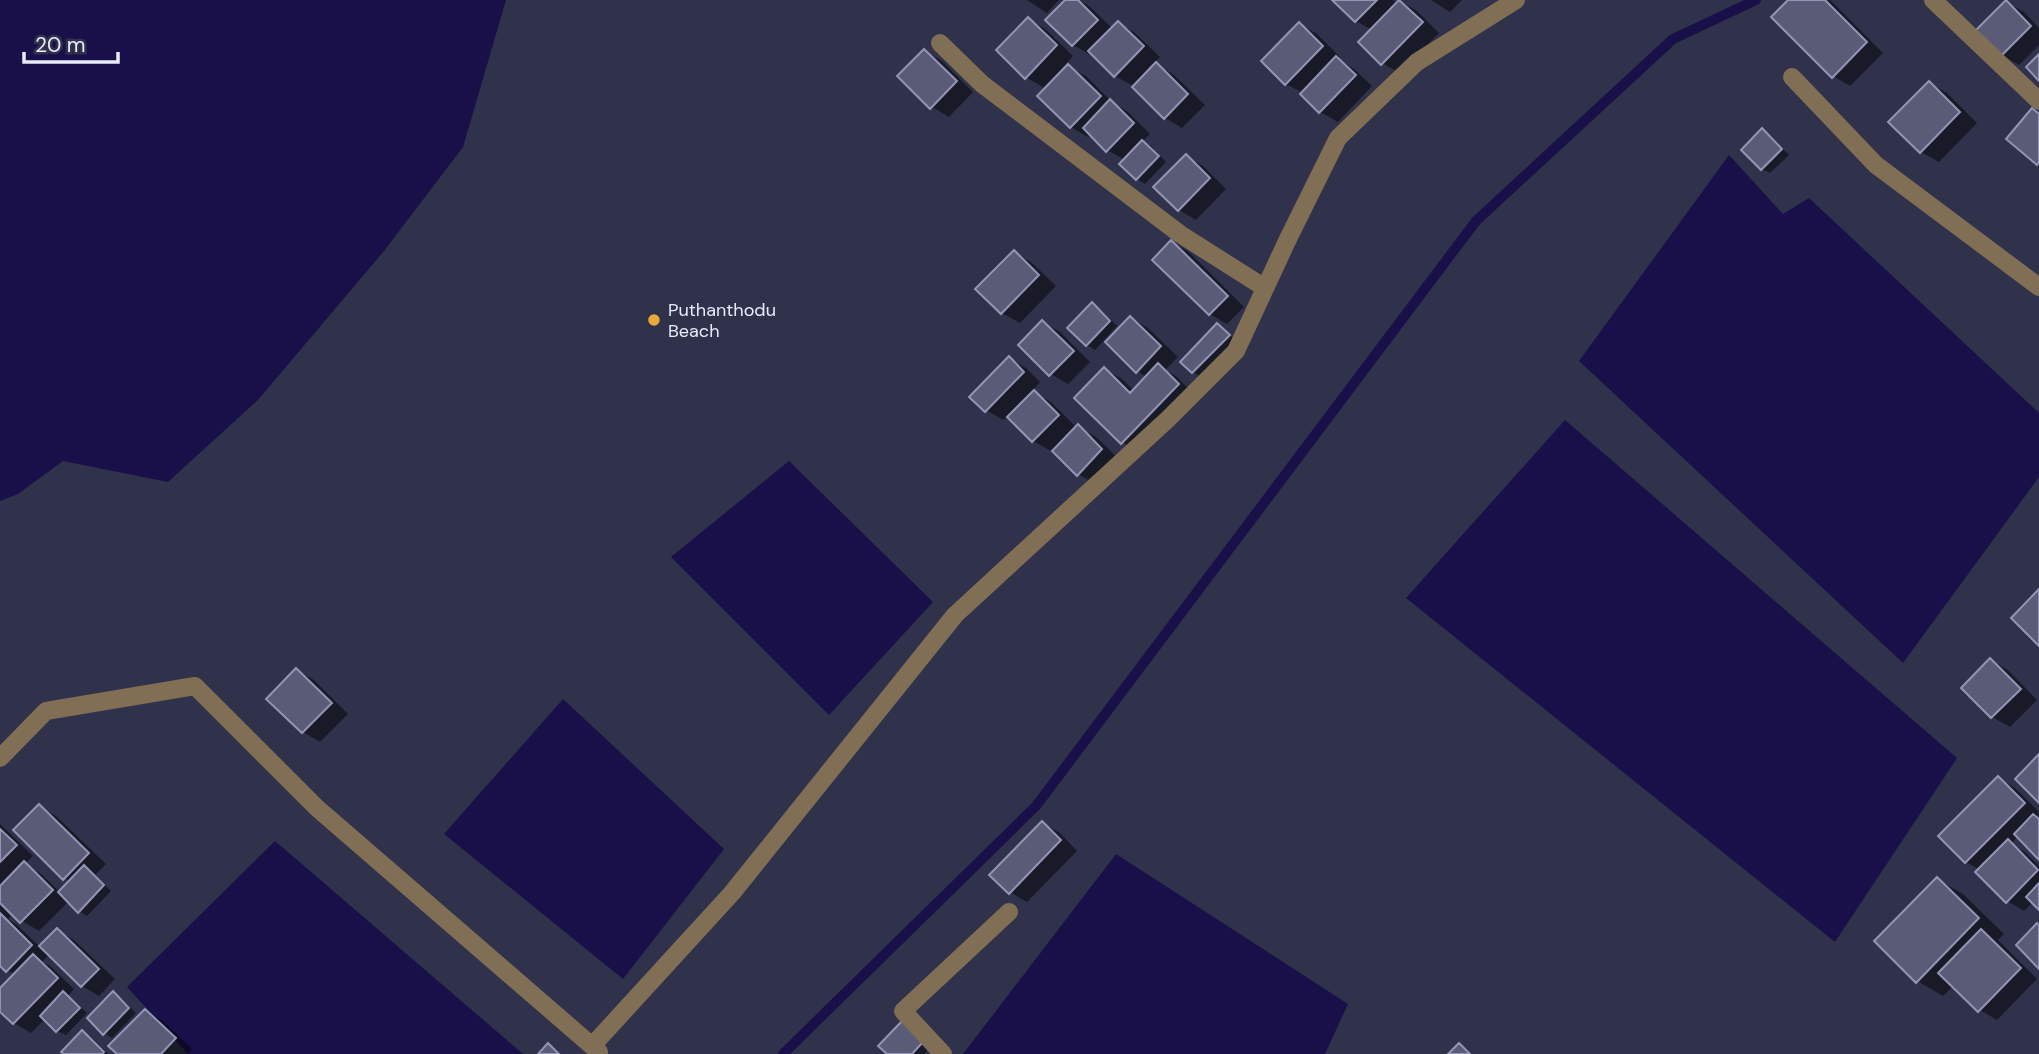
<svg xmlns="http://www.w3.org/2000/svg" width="2039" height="1054" viewBox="0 0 2039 1054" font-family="'DM Sans',sans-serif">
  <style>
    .water { fill: #191049 }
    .shadow { fill: #0007 }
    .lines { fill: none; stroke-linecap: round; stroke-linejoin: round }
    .stream { stroke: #191049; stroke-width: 10 }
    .building { fill: #5a5b77; stroke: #9495b4; stroke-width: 2 }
    .minor { stroke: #816f55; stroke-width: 18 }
    .poi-dot { fill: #e9ab38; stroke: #30314a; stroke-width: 2.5 }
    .labels { text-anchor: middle; stroke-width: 7; stroke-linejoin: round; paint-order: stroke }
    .poi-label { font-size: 18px; fill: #e9eafb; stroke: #30314a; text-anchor: start }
  </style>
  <rect width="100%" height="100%" fill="#30314a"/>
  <path class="water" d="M0,0H506L463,147L384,251L258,400L168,482L63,461L18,494L0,501Z
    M1729,155L1783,214L1809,198L2039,413V477L1903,663L1579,361Z
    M1565,420L1957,758L1835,942L1406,598Z
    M789,461L933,602L829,715L671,557Z
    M563,699L724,849L623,979L444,834Z
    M275,841L523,1054H188L127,987Z
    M1116,854L1348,1004L1325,1054H963Z"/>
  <path class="shadow" d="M1027,0H1059L1047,13Z
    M1068,0H1079L1089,6L1113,29L1118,23L1135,33L1160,57L1154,63L1174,75L1205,105L1182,128L1165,118L1135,87L1115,76L1092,53L1091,55L1073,45L1048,20Z
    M1334,0H1393L1397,4L1400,1L1417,11L1439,33L1400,73L1382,63L1372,30L1356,21Z
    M1431,0H1462L1450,12Z
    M1791,0H1830L1883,53L1850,86L1833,76Z
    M2006,2L2024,12L2039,28V45L2019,65L2002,55Z
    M1028,19L1045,29L1073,56L1065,65L1086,76L1112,102L1128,112L1150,134L1142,142L1151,146L1166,162L1145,184L1137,179L1121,164L1125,160L1107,150L1091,134L1088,137L1071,127L1046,89L1026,77Z
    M1299,24L1317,34L1340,57L1338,59L1354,69L1372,86L1338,122L1320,112L1303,93L1286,84L1264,61Z
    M924,51L942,61L973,92L949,117L932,107L900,76Z
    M1929,83L1947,93L1977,123L1939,162L1921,152L1891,122Z
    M1762,131L1770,135L1789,155L1770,173L1762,169L1743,150Z
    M1186,156L1203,166L1226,189L1196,220L1179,210Z
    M1172,242L1189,252L1244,307L1227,324L1210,314Z
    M1014,252L1031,262L1056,286L1020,323L1002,313L978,289Z
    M1092,305L1100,309L1117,326L1095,350L1087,345Z
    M1131,318L1148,328L1178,357L1165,370L1176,376L1195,395L1139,452L1122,442L1104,369L1122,379L1134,391L1147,377L1137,371Z
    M1043,322L1060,332L1090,362L1068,384L1051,374Z
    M1218,326L1237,341L1201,377L1193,372Z
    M1009,358L1026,368L1040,382L1032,391L1051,402L1077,428L1078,427L1096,437L1119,459L1095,484L1078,474L1052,449L1051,451L1033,441L1008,416L1003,420L986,410Z
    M1991,660L2008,670L2037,700L2010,727L1992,717L1963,688Z
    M297,670L314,680L348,714L320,742L303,732Z
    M1998,778L2015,788L2039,812L2037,818L2039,819V857L2018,836L2011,844L2025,852L2039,866V907L2033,902L2024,911L2007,901L1980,870L1966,862Z
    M39,806L56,816L106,864L95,875L111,891L87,916L79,911L69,901L39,931L22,921L0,900V824L33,856L25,864L41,874L60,892L70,882L64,878Z
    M1042,823L1060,833L1077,851L1027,902L1010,892Z
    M1937,879L1963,894L2004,934L1998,940L2037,979L1997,1020L1980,1010L1954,985L1943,996L1917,981Z
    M0,905L11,916L8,919L17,925L40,947L57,930L74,940L115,979L99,996L82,986L50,954L42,962L50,966L74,989L68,996L87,1013L66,1035L57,1031L45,1019L31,1033L14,1023L0,1009V990L15,975L0,964Z
    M113,993L121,998L136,1013L112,1038L104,1033Z
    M145,1011L163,1021L192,1049L187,1054H119Z
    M911,1027L931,1047L924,1054H889Z
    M82,1033L91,1037L108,1054H66Z"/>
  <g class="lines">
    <path class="stream" d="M783,1054L1036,806L1476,221L1673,39L1756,0"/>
  </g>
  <path class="building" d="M1065,0H1078L1098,20L1072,46L1045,20Z
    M1332,0H1377L1355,22Z
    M1399,0L1423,22L1381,65L1358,42Z
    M1788,0H1825L1867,42L1832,78L1771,17Z
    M2006,0L2031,26L2001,56L1975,31Z
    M1028,17L1057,45L1025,79L996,50Z
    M1118,21L1144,46L1114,77L1088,51Z
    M1299,22L1323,46L1285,85L1261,61Z
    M924,49L957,81L930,109L897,76Z
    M2039,54V81L2026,67Z
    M1336,56L1356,75L1319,113L1300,94Z
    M1156,62L1188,94L1164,119L1132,87Z
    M1068,64L1101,96L1070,128L1037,96Z
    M1929,81L1960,112L1920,153L1888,122Z
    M1110,99L1134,123L1106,152L1083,128Z
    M2032,108L2039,114V162L2037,165L2006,139Z
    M1762,128L1782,149L1761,170L1741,150Z
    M1142,140L1159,156L1136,180L1119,164Z
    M1186,154L1210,178L1178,211L1153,187Z
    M1171,240L1228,296L1209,315L1152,260Z
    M1014,250L1039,275L1001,314L975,289Z
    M1092,302L1110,321L1086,346L1067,328Z
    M1130,316L1161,346L1136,373L1105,342Z
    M1042,320L1074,351L1049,376L1018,345Z
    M1217,323L1230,335L1192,373L1180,362Z
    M1009,356L1024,372L985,412L969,397Z
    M1158,363L1179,384L1121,444L1074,398L1104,367L1130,393Z
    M1034,390L1059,415L1032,442L1007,417Z
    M1078,424L1102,449L1077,476L1052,451Z
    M2039,589V646L2011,618Z
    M1990,658L2021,689L1991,718L1961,688Z
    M296,668L332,703L302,733L266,699Z
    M2039,754V803L2015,779Z
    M1998,776L2025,803L1965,863L1938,836Z
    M39,804L89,853L63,880L13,830Z
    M2033,814L2039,819V860L2014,834Z
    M1042,821L1061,840L1009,894L989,875Z
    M0,829L17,845L0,862Z
    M2008,839L2038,870L2006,903L1975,872Z
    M24,861L53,890L20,923L0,903V886Z
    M84,865L104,885L78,913L58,892Z
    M1937,877L1979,918L1916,983L1874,941Z
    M2039,883V910L2026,897Z
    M0,913L32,945L6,972L0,966Z
    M2037,923L2039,925V969L2016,945Z
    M57,928L99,969L81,987L39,946Z
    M1981,929L2021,968L1978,1012L1938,973Z
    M33,954L58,978L13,1024L0,1012V988Z
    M63,991L80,1008L56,1032L40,1016Z
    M113,991L129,1008L103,1035L87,1018Z
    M145,1009L176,1038L161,1054H117L108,1046Z
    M903,1020L924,1041L912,1054H887L878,1046Z
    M82,1030L104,1052L102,1054H64L61,1052Z
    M548,1043L559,1054H538Z
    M1459,1043L1470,1054H1448Z"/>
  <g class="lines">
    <path class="minor" d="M1933,0L2039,101
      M940,43L982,84L1180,234L1265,288
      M1792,77L1876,165L2039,287
      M0,758L46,711L195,686L317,808L599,1052
      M592,1046L732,893L955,615L1168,419L1236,351L1287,241L1338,138L1417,62L1516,0
      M943,1054L903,1011L1009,912"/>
  </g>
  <circle class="poi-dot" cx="654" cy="320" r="7"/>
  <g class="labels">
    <g class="poi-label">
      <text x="668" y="316">Puthanthodu<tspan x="668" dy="21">Beach</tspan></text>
    </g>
  </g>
  <path d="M24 52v10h94v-10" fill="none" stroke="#e9eafb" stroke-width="3.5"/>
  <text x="35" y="52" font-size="21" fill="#e9eafb" stroke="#30314a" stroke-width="5" paint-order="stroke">20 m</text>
</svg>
